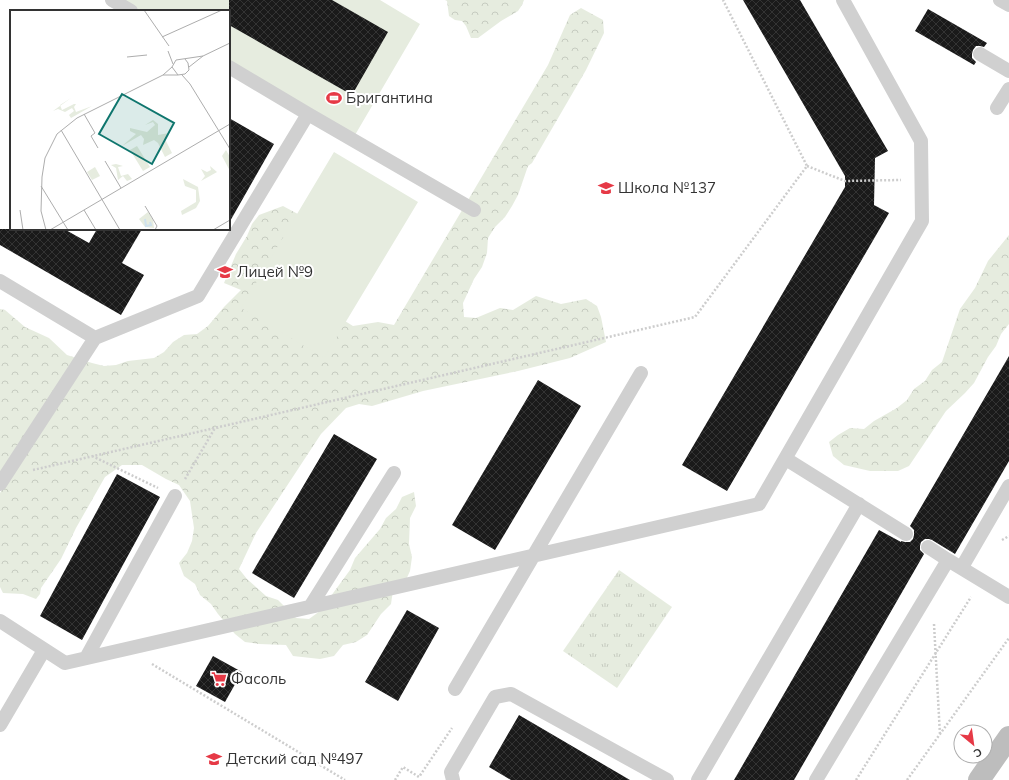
<svg xmlns="http://www.w3.org/2000/svg" width="1009" height="780" viewBox="0 0 1009 780" font-family="Mulish,sans-serif">
  <style>
    .grass { fill: url(#grass-tufts) }
    .forest { fill: url(#forest-crowns) }
    .pitch { fill: #e6ecdf }
    .building { fill: url(#building-cross-hatch) }
    .lines { fill: none; stroke-linecap: round; stroke-linejoin: round }
    .path { stroke: #cdcdcd; stroke-width: 2.5; stroke-dasharray: 2 2; stroke-linecap: butt }
    .lane { stroke: #d0d0d0; stroke-width: 14 }
    .secondary { stroke: #bdbdbd; stroke-width: 22 }
    .labels { text-anchor: middle; stroke-width: 4; stroke-linejoin: round; paint-order: stroke }
    .poi-label { font-size: 15px; fill: #333; stroke: #fff; text-anchor: start }
    .inset-river { fill: none; stroke: #cfe2ee; stroke-width: 2 }
    .inset-road { fill: none; stroke: #adadad; stroke-width: 1 }
    .view { fill: #0f766e; fill-opacity: 0.15; stroke: #0f766e; stroke-width: 2 }
    .inset-edge { fill: none; stroke: #333; stroke-width: 2 }
  </style>
  <defs>
    <pattern id="grass-tufts" width="24" height="20" patternUnits="userSpaceOnUse"><rect width="24" height="20" fill="#e6ecdf"/><path d="M3 7l-1-3M5 7V3M7 7l1-3M15 17l-1-3M17 17v-4M19 17l1-3" fill="none" stroke="#c6cbc0"/></pattern>
    <pattern id="forest-crowns" width="20" height="18" patternUnits="userSpaceOnUse"><rect width="20" height="18" fill="#e6ecdf"/><path d="M2 6a3 3 0 1 1 6 0M12 15a3 3 0 1 1 6 0" fill="none" stroke="#c6cbc0"/></pattern>
    <pattern id="building-cross-hatch" width="8" height="8" patternUnits="userSpaceOnUse"><rect width="8" height="8" fill="#1a1a1a"/><path d="M0 0l8 8M0 8l8-8" fill="none" stroke="#333"/></pattern>
  </defs>
  <rect width="100%" height="100%" fill="#fff"/>
  <path class="grass" d="M619,570L672,607L617,688L563,651Z"/>
  <path class="forest" d="M445,0H524L522,5L518,11L501,21L478,38H471L466,26L462,21L455,20L449,16L447,1Z
    M581,8L603,20L604,33L586,70L532,163L528,166L518,195L512,206L505,217L495,227L488,238L487,253L482,267L474,279L463,303L464,317L476,318L500,308L513,310L536,296L561,304L586,299L597,306L601,317L606,342L570,358L518,371L423,391L372,406L359,404L346,408L321,434L256,533L239,569L247,579L266,596L278,600L296,618L309,619L320,611L350,570L355,558L380,529L386,518L396,509L402,497L414,492L416,506L410,518L409,544L412,557L410,571L405,582L393,590L391,604L381,614L367,635L356,642L343,645L334,656L320,659L293,656L286,645L259,644L245,642L235,634L218,614L211,604L200,595L195,584L184,576L179,563L187,553L192,541L194,528L190,501L179,485L166,479L142,465H122L105,477L76,528L61,559L41,588L40,594L36,599L23,594L3,593L0,587V493L12,473H0V309L5,310L25,327L49,338L67,355L92,363L104,366L116,365L128,361L154,358L164,352L173,342L184,335L197,334L208,326L224,307L241,290L224,283L236,254L247,236L252,224L259,215L283,206L309,220L316,303L353,326L378,322L394,325L548,65L570,15Z
    M1009,235V324L1001,334L996,346L988,357L974,383L965,393L946,411L909,466L898,471H870L844,465L833,456L829,442L838,435L850,428L864,429L874,421L897,408L907,400L914,389L925,381L932,370L942,362L960,309L975,288L988,261Z"/>
  <path class="pitch" d="M122,0H380L420,24L355,135L229,62V11H141Z
    M334,152L418,202L324,358L241,308Z"/>
  <path class="building" d="M229,0H332L388,32L352,95L229,25Z
    M743,0H800L888,151L875,158L874,205L889,213L727,491L682,465L845,187V176Z
    M928,9L987,43L984,47L980,46H976L973,50L972,54V58L976,62L974,65L915,31Z
    M229,118L274,144L229,223Z
    M0,229H64L89,243L97,229H142L122,263L144,275L121,315L0,245Z
    M1009,356V461L955,554L932,540L929,539H925L921,542L920,546V550L924,554L794,780H734L879,530L901,542V541L905,542H910L913,539L914,535V530L910,526Z
    M538,380L581,406L495,550L452,525Z
    M334,434L377,459L294,598L252,573Z
    M117,474L160,497L82,640L40,616Z
    M407,610L439,628L398,701L365,682Z
    M213,656L242,672L225,702L196,686Z
    M519,715L630,780H511L489,767Z"/>
  <g class="lines">
    <path class="path" d="M807,166L845,181L901,180
      M92,456L158,488
      M33,470L695,317L807,166L723,0
      M185,479L215,428
      M1002,540L1009,536
      M934,624L940,735
      M152,664L345,780
      M395,780L403,767L419,777L452,728
      M856,780L971,597
      M907,780L1009,638"/>
    <path class="lane" d="M112,0L131,11
      M1000,0L1009,5
      M980,54L1009,71
      M229,67L308,114L474,210
      M997,108L1009,89
      M0,281L95,338L0,484
      M95,338L198,296L308,114
      M786,459L906,534
      M928,547L948,560L1009,597
      M962,567L1009,486
      M310,607L394,473
      M0,621L65,663L759,504L922,221L921,141L843,0
      M86,658L175,496
      M455,689L641,373
      M0,725L44,650
      M453,780L451,772L495,697L511,694L667,780
      M698,780L859,504
      M816,780L948,560"/>
    <path class="secondary" d="M979,780L1009,737"/>
  </g>
  <defs>
    <symbol id="stadium-bare" viewBox="-9 -9 18 18"><path d="M0-5a6.5 5 0 1 0 0 10a6.5 5 0 1 0 0-10ZM-3.5-1.8h7v3.6h-7Z" fill="#e63946" stroke="#fff" stroke-width="2.5" paint-order="stroke"/></symbol>
    <symbol id="school-bare" viewBox="-9 -9 18 18"><path d="M0-5L7-2L0 1L-7-2ZM-4 1L0 2.5L4 1V4Q0 6-4 4Z" fill="#e63946" stroke="#fff" stroke-width="2.5" paint-order="stroke"/></symbol>
    <symbol id="supermarket-bare" viewBox="-9 -9 18 18"><path d="M-6-5.5h2.5l.6 2H6L4.5 2H-2.5L-4.4-4H-6ZM-1.5 3.2a1.3 1.3 0 1 0 .1 0ZM3 3.2a1.3 1.3 0 1 0 .1 0Z" fill="#e63946" stroke="#fff" stroke-width="2.5" paint-order="stroke"/></symbol>
  </defs>
  <g fill-rule="evenodd">
    <use href="#stadium-bare" x="323" y="87" width="22" height="22"/>
    <use href="#school-bare" x="595" y="177" width="22" height="22"/>
    <use href="#school-bare" x="214" y="261" width="22" height="22"/>
    <use href="#supermarket-bare" x="208" y="668" width="22" height="22"/>
    <use href="#school-bare" x="203" y="748" width="22" height="22"/>
  </g>
  <g class="labels">
    <g class="poi-label">
      <text x="346" y="103">Бригантина</text>
      <text x="618" y="193">Школа №137</text>
      <text x="237" y="277">Лицей №9</text>
      <text x="231" y="684">Фасоль</text>
      <text x="226" y="764">Детский сад №497</text>
    </g>
  </g>
  <g transform="translate(10 10)">
    <rect width="220" height="220" fill="#fff"/>
    <path d="M216,140L220,147V161L212,146ZM85,157L90,166L82,170L77,162ZM138,202L143,210L144,218L135,217L129,209Z" fill="#e6ecdf"/>
    <path d="M61,88L50,95L52,100L64,94H66L64,97L66,102L82,96L61,108L59,105L64,101L62,98L55,102L48,99L43,101ZM143,110L148,114V125L159,123L155,129L162,143L155,147L148,133L144,130L133,135L134,129L131,125L112,136L126,124L120,121V118L137,122L145,115L143,112L135,115ZM106,154L113,156L108,157L111,166L118,164L122,169L117,171L113,166L108,170L106,158L101,155ZM200,156L207,162L191,171L195,166L191,159L197,162L201,160ZM173,169L188,177L190,191L186,198L172,205L171,201L186,192V180L175,176Z" fill="#e6ecdf"/>
    <path d="M127,136L140,157L133,161L120,140Z" fill="#e6ecdf"/>
    <path class="inset-river" d="M135,209L136,216L141,215L140,212"/>
    <path class="inset-road" d="M134,0L159,36M152,27L212,0M158,41L163,54M117,47L137,45M175,49L178,53L179,60L175,64L168,65L162,57L166,50L193,46M179,57L193,46L220,33M153,65H168M172,65L180,74L220,139M74,104L85,123L81,126L88,138M51,120L110,220M95,151L111,178M31,176L58,220M135,196L147,216L145,220M10,200L13,220M74,200L86,220M36,220L31,201L32,167L35,148L47,124L67,108L153,65L162,57M40,220L220,114M203,220L220,210"/>
    <path class="view" d="M112,84L164,113L142,154L89,124Z"/>
    <rect width="220" height="220" class="inset-edge"/>
  </g>
  <g transform="translate(973 744) rotate(151)"><circle r="19" fill="#ffffff" stroke="#adadad"/>
  <path d="M0-3L7 15L0 10L-7 15Z" fill="#e63946"/>
  <text y="-6" font-size="11" font-weight="bold" text-anchor="middle" fill="#333333">С</text>
  </g>
</svg>
